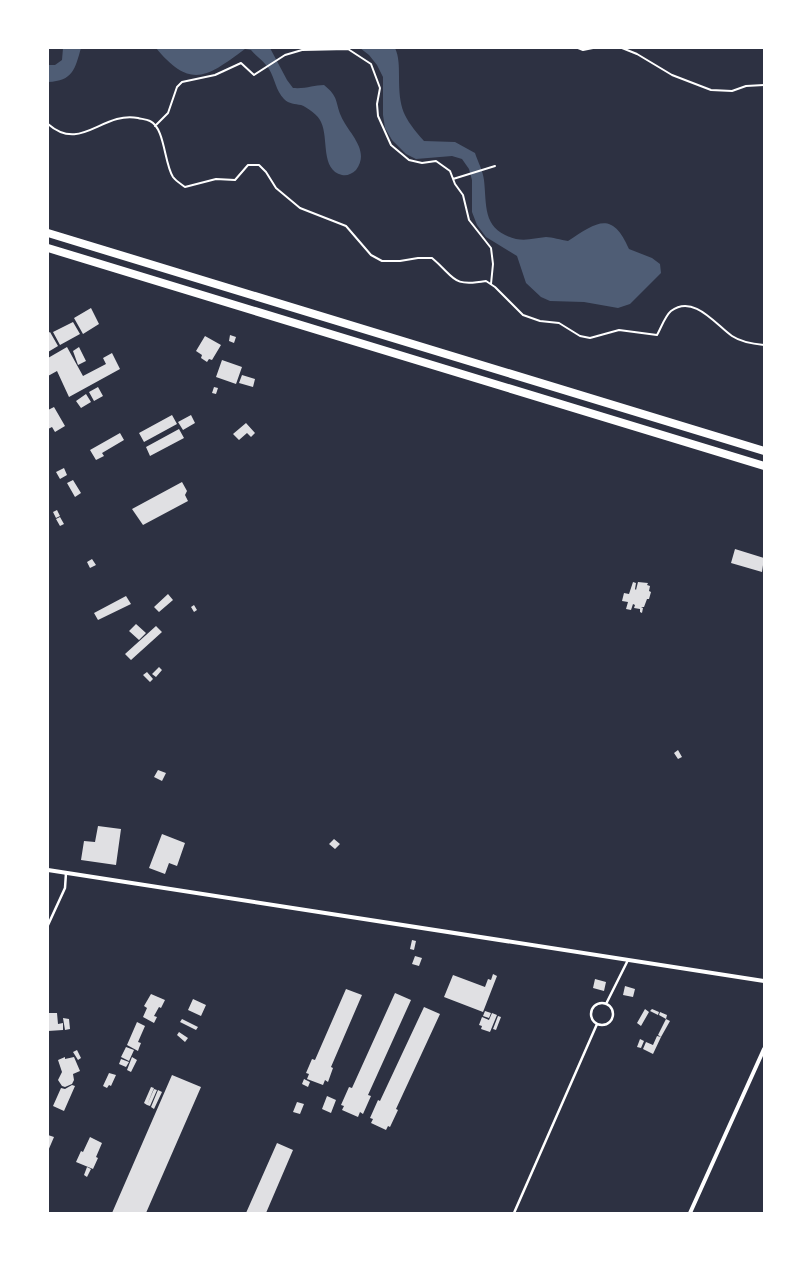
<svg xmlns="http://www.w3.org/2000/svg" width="812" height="1261" viewBox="0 0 812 1261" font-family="Raleway,sans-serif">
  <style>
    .water { fill: #4f5d75 }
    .building { fill: #e0e0e3 }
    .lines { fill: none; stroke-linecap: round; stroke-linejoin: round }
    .path { stroke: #fff; stroke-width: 2 }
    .service { stroke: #fff; stroke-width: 2.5 }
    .minor { stroke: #fff; stroke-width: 4 }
    .trunk { stroke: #fff; stroke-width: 8 }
  </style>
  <rect width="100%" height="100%" fill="#2d3142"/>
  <path class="water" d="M63,48H81C75,69 73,81 48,82V65H55L62,60Z
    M156,48H270L287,80L293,88C306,89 314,85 324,85C339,97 335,102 341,116C348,133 371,150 356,170C352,174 347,176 342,175C320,170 329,138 321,122C319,116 307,107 301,105C295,104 289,104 284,99C276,91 275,79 269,69C264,61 257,57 251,50L245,49C207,77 191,90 156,48Z
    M360,48H395C399,56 399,67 399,76C399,109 403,117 424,141L455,142L475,153C478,162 483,171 484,180C487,207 482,230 516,239C527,241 536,238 546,237C552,237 561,240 568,241C597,222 612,210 629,249L652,258L660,264L661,273L630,304L618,308L584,302L550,301L541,297L526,283L517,256L486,237L477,225L472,212V180L469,169L462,159L452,156L416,159L406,154L392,140L385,128L383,115V77L377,65L369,55Z"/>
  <path class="building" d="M91,308L99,324L83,334L74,318Z
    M73,322L80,334L60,345L53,332Z
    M50,332L58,346L48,352V333Z
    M230,335L236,337L234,343L229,341Z
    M205,336L221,345L212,360L209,359L207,362L201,358L202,355L196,351Z
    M67,347L83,376L106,364L103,358L112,353L120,369L69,397L57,371L48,376V358Z
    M79,347L86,361L78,365L73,351Z
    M222,360L242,367L236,384L216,377Z
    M242,375L255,379L253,387L239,383Z
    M98,387L103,396L94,401L89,392Z
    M214,387L218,388L216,394L212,393Z
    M86,394L91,402L81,408L76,401Z
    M54,407L65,426L55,432L52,427L48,429V410Z
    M172,415L177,424L144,442L139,433Z
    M191,415L195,423L183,430L178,422Z
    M246,423L255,433L251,437L247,433L239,440L233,434Z
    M179,429L184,438L150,456L146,447Z
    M120,433L124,440L102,453L104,456L96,460L90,450Z
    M64,468L67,475L60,479L56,472Z
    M73,480L81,493L75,497L67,483Z
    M182,482L187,491L185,495L188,501L143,525L132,509Z
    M57,510L60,516L56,518L53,512Z
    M60,517L64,524L60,526L56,519Z
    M735,549L764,558L762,572L731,563Z
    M92,559L96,565L90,568L87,562Z
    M633,582L636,583L635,589L636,590L638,582L648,583L647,585L650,586L649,591L651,592L649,599H647L644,607H641L643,608L642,613L640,612V609L634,608L635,605L633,604L631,610L626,609L628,602L622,601L624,593L629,594Z
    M168,594L173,600L159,612L154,607Z
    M126,596L131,604L98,620L94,613Z
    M194,605L197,610L194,612L191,607Z
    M136,624L146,633L139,640L129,631Z
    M156,626L162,632L131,660L125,654Z
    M159,667L162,670L156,677L152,674Z
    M147,672L153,679L150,682L143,675Z
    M678,750L682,757L678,759L674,753Z
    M158,770L166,773L162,781L154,777Z
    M98,826L121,829L116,865L81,860L84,841L95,842Z
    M162,834L185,843L177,866L169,863L165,874L149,868Z
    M334,839L340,844L335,849L329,844Z
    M412,940L416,941L414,950L410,949Z
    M415,956L422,958L419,966L412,964Z
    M493,974L497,976L483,1012L444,997L453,975L485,987L488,979L491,980Z
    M595,979L606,982L604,991L593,988Z
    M625,986L635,989L633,997L623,995Z
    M346,989L362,995L331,1067L333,1068L328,1082L325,1080L323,1085L307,1079L309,1074L306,1073L312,1059L315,1060Z
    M395,993L411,1000L368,1095L371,1096L363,1114L360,1112L358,1117L342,1110L344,1106L341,1105L349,1087L352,1088Z
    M151,994L165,1000L161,1008L159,1007L154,1016L157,1017L154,1023L143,1017L147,1008L144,1006Z
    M193,999L206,1005L201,1016L188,1010Z
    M424,1007L440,1014L396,1109L398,1110L390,1127L388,1126L386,1130L371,1123L373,1119L370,1118L378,1100L380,1101Z
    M645,1009L649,1012L641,1026L637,1023Z
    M652,1009L659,1012L658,1015L650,1011Z
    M485,1011L491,1013L489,1018L483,1016Z
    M660,1012L667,1015L666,1019L659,1015Z
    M48,1013H57L58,1024L63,1023V1030L48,1031Z
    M492,1013L497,1015L490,1032L481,1029L482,1026L479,1025L482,1017L489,1020Z
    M498,1016L501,1017L496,1030L493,1029Z
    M63,1018L69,1019L70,1029L65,1030Z
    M182,1019L198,1027L196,1030L180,1022Z
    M666,1019L670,1021L661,1037L658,1035Z
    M137,1022L145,1026L138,1042L141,1043L139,1048L134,1046L139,1048L138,1051L127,1045Z
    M179,1032L188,1038L185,1042L177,1035Z
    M657,1036L661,1037L653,1054L643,1049L646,1042L653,1045Z
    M640,1039L644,1041L641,1048L637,1047Z
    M126,1047L134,1050L129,1061L121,1057Z
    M77,1050L81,1058L78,1060L73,1052Z
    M65,1057V1059L74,1057L80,1071L73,1074L74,1080L72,1084L65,1087L62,1086L58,1080L62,1072L58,1060Z
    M132,1057L137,1060L131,1072L127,1070Z
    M121,1059L129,1062L126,1067L119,1064Z
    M109,1073L116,1075L111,1086L109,1085L107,1088L103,1086Z
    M172,1075L201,1087L146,1213H112Z
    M304,1079L310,1082L308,1087L302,1084Z
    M72,1085L75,1086L64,1111L53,1106L61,1088L65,1089Z
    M151,1087L154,1088L147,1105L144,1103Z
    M154,1089L157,1090L150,1106L147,1105Z
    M158,1090L162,1092L154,1109L151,1107Z
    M327,1096L336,1100L331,1113L322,1109Z
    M297,1102L304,1104L300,1114L293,1112Z
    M48,1135L54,1137L48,1151Z
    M90,1137L102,1143L96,1157L98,1158L93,1169L76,1162L81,1151L83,1152Z
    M277,1143L293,1150L266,1213H246Z
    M87,1167L91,1169L87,1177L84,1175Z"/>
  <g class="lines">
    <path class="path" d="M578,48L583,50L593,48
      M622,48L637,54L672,75L711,90L732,91L746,86L764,85
      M48,124C81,153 102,111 138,118C141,119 146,119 150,121C165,128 164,163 173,177C176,181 181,184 185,187L216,179L235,180L248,165H259L266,172L276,188L300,208L346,226L371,255L382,261H400L418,258H432C456,278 451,287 486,281L495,287L523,315L540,321L559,323L580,336L590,338L619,330L657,335C661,328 665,316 671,311C694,294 716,325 732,336C741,342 753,344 764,345
      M155,126L168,113L177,87L182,82L215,75L241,63L254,75L285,55L302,50L348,49L371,64L380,88L377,104L378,116L391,145L409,160L422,163L436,161L450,171L455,184L463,195L469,220L491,248L493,264L491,284
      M453,179L495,166"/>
    <path class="service" d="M48,925L65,888L66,873
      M591 1014a11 11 0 1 1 22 0a11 11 0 1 1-22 0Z
      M606,1004L628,960
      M514,1213L597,1024"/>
    <path class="minor" d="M48,870L764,981
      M690,1213L764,1049"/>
    <path class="trunk" d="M48,233L764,451
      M48,248L764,466"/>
  </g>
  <rect width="812" height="1261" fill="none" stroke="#ffffff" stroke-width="98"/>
</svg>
